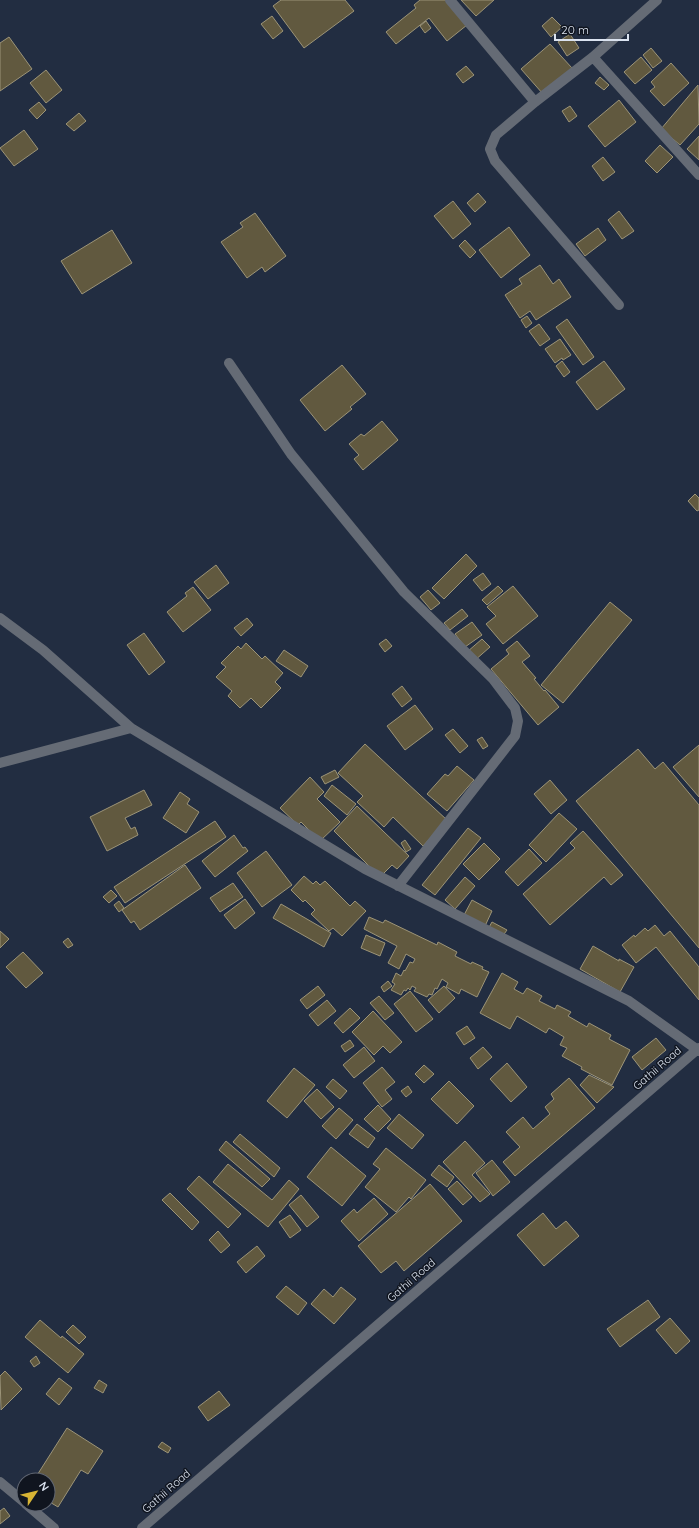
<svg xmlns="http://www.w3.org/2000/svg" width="699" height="1528" viewBox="0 0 699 1528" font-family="Quicksand,sans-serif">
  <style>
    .building { fill: #61593f; stroke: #9c9478 }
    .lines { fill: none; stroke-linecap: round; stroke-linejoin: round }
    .minor { stroke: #656b75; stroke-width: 10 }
    .labels { text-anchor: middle; stroke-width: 3; stroke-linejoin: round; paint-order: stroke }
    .street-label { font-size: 11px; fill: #dbe3f0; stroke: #10151f }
  </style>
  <rect width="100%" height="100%" fill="#222d41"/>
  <path class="building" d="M281,0H345L354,11L304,48L273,6Z
    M420,0H447L467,25L447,41L429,18L396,44L386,32L416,8L414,5Z
    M461,0H494L476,16Z
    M272,16L283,31L273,39L261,24Z
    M552,17L562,27L551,37L542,26Z
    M426,21L431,28L425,33L420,26Z
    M570,34L579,48L567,56L558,42Z
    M9,37L32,69L0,91V43Z
    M550,44L572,68L543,94L521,69Z
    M651,48L662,61L653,68L643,55Z
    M641,57L652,70L635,84L624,72Z
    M671,63L689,83L664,106L650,91L655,87L651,82Z
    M466,66L474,75L463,83L456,74Z
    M46,70L62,90L46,103L30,83Z
    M600,77L609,85L604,90L595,83Z
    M698,85L699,124L680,145L661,129Z
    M619,100L636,122L605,147L588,126Z
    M39,102L46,110L37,119L29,110Z
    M570,106L577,116L569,122L562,111Z
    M79,113L86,121L74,131L66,124Z
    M24,130L38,149L14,166L0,148Z
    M699,136V160L687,149Z
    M660,145L673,157L657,173L645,161Z
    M603,157L615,172L603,181L592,166Z
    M478,193L486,202L475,212L467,203Z
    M453,201L471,224L453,239L434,216Z
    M619,211L634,231L622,239L608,220Z
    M255,213L286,256L265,272L262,267L247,278L221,242L243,227L240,223Z
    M509,227L530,255L501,278L479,250Z
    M598,228L606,240L585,256L576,244Z
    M112,230L132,263L82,294L61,261Z
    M465,240L476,252L470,258L459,246Z
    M540,265L553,284L559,279L571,297L536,320L530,311L520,318L505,295L522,284L519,279Z
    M527,316L532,323L526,328L521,320Z
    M567,319L594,357L583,365L556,327Z
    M539,324L550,339L540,346L529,331Z
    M560,339L571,355L563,360L562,358L555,363L545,349Z
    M562,361L570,372L564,377L556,366Z
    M604,361L625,389L597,410L576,382Z
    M342,365L366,394L350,407L352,409L325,431L300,400Z
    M382,421L398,440L363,470L354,459L359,455L349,444L361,434L364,436Z
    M695,494L699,498V510L697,511L688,501Z
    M466,554L477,566L444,599L432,588Z
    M216,565L229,583L208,599L194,582Z
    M483,573L491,584L482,591L473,580Z
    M498,586L503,591L487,605L482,600Z
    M513,586L538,616L503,644L486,624L496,616L487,607Z
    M193,587L211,610L183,632L167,612L187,596L185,593Z
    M428,590L440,603L431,610L420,597Z
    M610,602L632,620L563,703L541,685Z
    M462,609L468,616L450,630L444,623Z
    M247,618L253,625L241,636L234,628Z
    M472,622L482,635L465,647L455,634Z
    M144,633L165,662L149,675L127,645Z
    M386,639L392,646L385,652L379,644Z
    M482,639L490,647L474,661L467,652Z
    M517,641L530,656L522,662L536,678L534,679L544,691L545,690L559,707L538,725L491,669L509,654L506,650Z
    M246,643L262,659L265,656L283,673L275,682L281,688L261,708L251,698L240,708L228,696L232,691L216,677L226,667L221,663L238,646L241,649Z
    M284,650L308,666L301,677L276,661Z
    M402,686L412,699L402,707L392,694Z
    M415,705L433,729L405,750L387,726Z
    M453,729L468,746L460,753L445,735Z
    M482,737L488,746L483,749L477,740Z
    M365,744L447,820L423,846L393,817L384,827L357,802L363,796L338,773Z
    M699,745V797L673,767Z
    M638,749L655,769L663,762L699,805V948L576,801Z
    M457,766L474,780L447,811L427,794L445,774L448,776Z
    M335,770L339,777L325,784L321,777Z
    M310,777L324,792L317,799L340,822L320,841L301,822L298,825L280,808Z
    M550,780L567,800L551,814L534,794Z
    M332,785L356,804L347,815L324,796Z
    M144,790L152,805L125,818L131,829L135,827L138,835L107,851L90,817Z
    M180,792L190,799L187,804L199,812L186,833L163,818Z
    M357,806L409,856L397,869L392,865L380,877L334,831Z
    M559,813L577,829L546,862L529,845Z
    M215,821L226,837L125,903L114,887Z
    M468,828L481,838L435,895L422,885Z
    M583,831L623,875L611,885L604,877L550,925L523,894L575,848L570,843Z
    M234,835L243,848L245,847L248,851L215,877L202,861Z
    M405,840L411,849L406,852L401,843Z
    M484,843L500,859L479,880L463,864Z
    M529,849L542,863L518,886L505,872Z
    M266,851L292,885L262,907L237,873Z
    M185,865L201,888L140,930L134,921L131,923L122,910Z
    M304,876L313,884L316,881L320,885L325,881L350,906L355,901L366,911L342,936L333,928L329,931L311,914L315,910L305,900L303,902L291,890Z
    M465,877L475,886L455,909L445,900Z
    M233,883L243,897L220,912L210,898Z
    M111,890L117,896L109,903L103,897Z
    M245,899L255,913L235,929L224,915Z
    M472,900L492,911L485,926L464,915Z
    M119,901L124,908L119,912L114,905Z
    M281,904L331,933L324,947L273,918Z
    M369,917L383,923L385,920L437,945L438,942L457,952L455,956L471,964L472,962L483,967L482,969L489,972L477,997L461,989L459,994L446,987L448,983L442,979L437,989L435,988L432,995L429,994L427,997L414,991L416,988L412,986L410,990L408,988L406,991L404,990L401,995L391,990L395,984L392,982L396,973L401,976L404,970L405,971L410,962L413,963L415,959L406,954L399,969L388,963L397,946L364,929Z
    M492,922L507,930L502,937L488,929Z
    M655,925L664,936L670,931L699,967V1000L656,947L636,963L622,945L634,935L635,937L645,928L648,931Z
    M0,931L9,939L0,948Z
    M366,935L385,943L380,956L361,948Z
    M68,938L73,945L68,948L63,942Z
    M593,946L619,961V959L634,967L620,992L580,969Z
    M23,952L43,973L26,988L6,967Z
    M502,973L518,982L514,989L523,994L527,988L542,996L539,1001L555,1009L557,1005L571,1012L568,1016L587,1027L589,1023L611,1035L609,1039L630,1050L612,1085L581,1069L582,1067L562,1056L567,1048L560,1045L564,1037L549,1028L546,1033L517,1016L510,1029L480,1013Z
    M388,981L392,986L384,992L381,987Z
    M318,986L325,995L307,1009L300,1000Z
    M444,986L455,998L439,1013L428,1000Z
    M410,991L433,1019L416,1032L394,1004Z
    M379,996L394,1013L385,1020L370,1003Z
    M327,1000L336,1011L318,1026L309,1015Z
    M350,1008L360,1018L343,1033L334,1023Z
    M373,1011L402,1042L390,1053L383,1046L374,1055L352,1032Z
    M467,1026L475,1038L464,1045L456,1033Z
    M656,1038L666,1050L642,1070L632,1057Z
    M350,1040L354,1046L345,1052L341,1046Z
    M364,1047L375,1061L354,1078L343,1065Z
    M483,1047L492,1057L478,1069L470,1058Z
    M507,1063L527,1087L511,1102L490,1079Z
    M424,1065L434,1074L424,1083L415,1074Z
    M382,1067L395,1082L385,1090L392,1099L382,1107L363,1083Z
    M294,1068L315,1085L287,1118L267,1101Z
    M589,1075L614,1087L597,1103L580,1085Z
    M569,1078L595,1108L515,1176L503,1162L520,1147L506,1132L523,1117L533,1129L550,1114L545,1107L554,1099L551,1094Z
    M333,1079L347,1091L340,1099L326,1087Z
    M449,1081L474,1106L457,1124L431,1099Z
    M408,1086L412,1092L406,1097L401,1091Z
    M317,1089L334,1107L321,1119L304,1101Z
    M378,1105L391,1119L378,1132L364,1119Z
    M339,1108L353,1120L336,1139L322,1126Z
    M399,1114L424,1135L412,1149L387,1128Z
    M357,1124L375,1138L368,1148L349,1134Z
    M240,1134L280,1168L274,1177L233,1142Z
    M226,1141L270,1179L262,1187L219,1150Z
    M465,1141L485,1163L472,1175L490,1194L480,1202L443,1162Z
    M331,1147L366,1176L342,1206L307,1177Z
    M386,1148L426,1180L411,1199L409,1197L396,1212L365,1187L380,1169L373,1164Z
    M492,1160L510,1182L493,1196L476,1173Z
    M228,1164L272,1200L289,1180L299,1189L268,1227L213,1182Z
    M439,1165L454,1177L447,1187L431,1175Z
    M199,1176L241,1214L228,1228L187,1189Z
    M457,1181L472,1197L463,1205L448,1189Z
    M430,1184L462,1221L404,1271L396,1261L381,1273L358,1246Z
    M170,1193L199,1222L192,1230L162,1200Z
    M301,1195L319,1217L307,1227L289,1205Z
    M374,1198L388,1214L359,1241L341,1221L354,1209L357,1213Z
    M543,1213L556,1229L566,1221L579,1236L544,1266L517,1235Z
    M290,1215L301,1230L290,1238L279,1222Z
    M218,1231L230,1245L221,1253L209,1240Z
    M257,1246L265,1256L246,1273L237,1262Z
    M286,1286L307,1303L298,1315L276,1297Z
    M341,1287L356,1299L334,1324L311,1304L324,1289L333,1297Z
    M648,1300L660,1317L620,1347L607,1329Z
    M670,1318L690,1341L676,1354L656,1330Z
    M40,1320L61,1338L62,1336L84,1354L68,1373L25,1337Z
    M73,1325L86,1337L79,1344L66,1332Z
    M36,1356L40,1363L34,1367L30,1361Z
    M5,1371L22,1389L1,1410L0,1376Z
    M59,1378L72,1388L59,1405L46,1394Z
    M99,1380L107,1385L103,1393L94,1388Z
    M219,1391L230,1405L208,1421L198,1407Z
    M67,1428L103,1451L88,1474L81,1470L58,1507L48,1501V1480H34Z
    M162,1442L171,1448L168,1453L158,1447Z
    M4,1508L10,1516L0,1524V1511Z"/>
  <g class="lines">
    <path class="minor" d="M450,0L535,102
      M593,57L699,175
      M619,305L495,161L490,149L496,135L535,102L593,57L657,0
      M229,363L291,454L404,592L493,679L515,708L518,721L515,736L398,886
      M0,618L43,650L131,728
      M0,763L131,728L365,869L629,1001L699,1051
      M0,1482L24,1502
      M26,1504L54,1528
      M142,1528L699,1048"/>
  </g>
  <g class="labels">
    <g class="street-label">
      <text transform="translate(657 1068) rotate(-41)" y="4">Gathii Road</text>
      <text transform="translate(411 1280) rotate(-41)" y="4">Gathii Road</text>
      <text transform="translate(166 1491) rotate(-41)" y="4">Gathii Road</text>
    </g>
  </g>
  <g transform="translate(36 1492) rotate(55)"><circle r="19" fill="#10151f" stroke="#616773"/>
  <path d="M0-3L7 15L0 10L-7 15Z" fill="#d7b434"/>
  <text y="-6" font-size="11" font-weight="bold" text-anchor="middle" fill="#dbe3f0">N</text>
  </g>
  <path d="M555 34v6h73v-6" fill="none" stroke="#dbe3f0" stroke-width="2"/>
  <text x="561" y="34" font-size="12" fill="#dbe3f0" stroke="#10151f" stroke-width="3" paint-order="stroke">20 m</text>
</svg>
